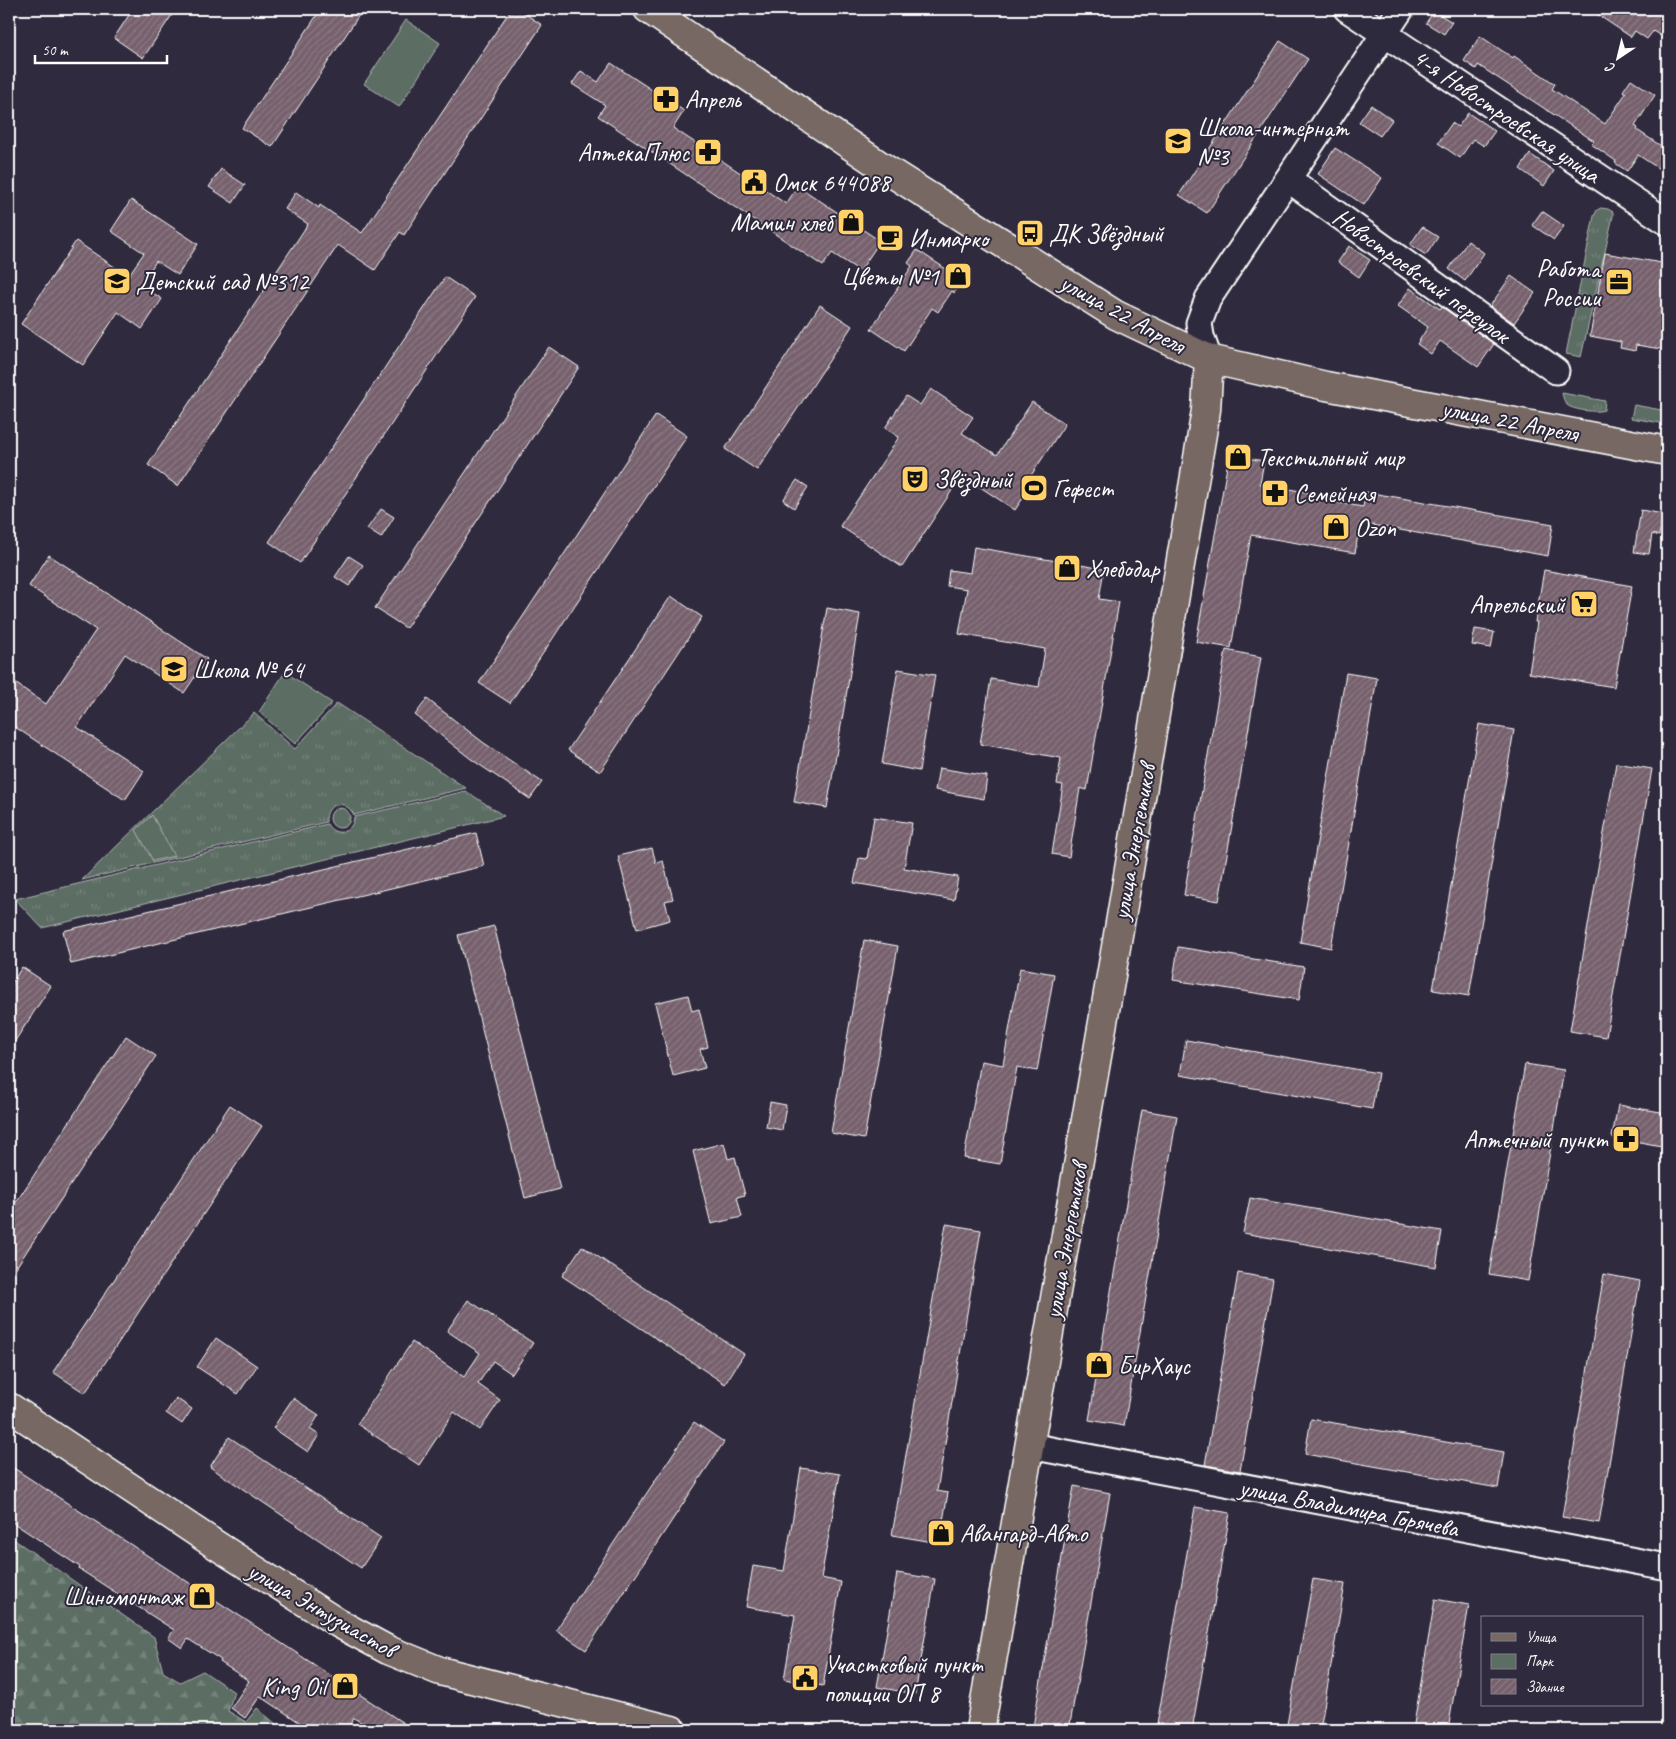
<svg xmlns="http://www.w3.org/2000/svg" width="1676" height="1739" viewBox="0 0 1676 1739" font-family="Caveat,sans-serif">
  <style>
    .grass { fill: url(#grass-tufts); stroke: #aeb6b2 }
    .forest { fill: url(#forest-firs); stroke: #aeb6b2 }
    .green { fill: #5c6d64; stroke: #aeb6b2 }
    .building { fill: url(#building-hatch); stroke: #fff }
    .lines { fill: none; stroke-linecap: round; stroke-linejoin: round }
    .minor-casing { stroke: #fff; stroke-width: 29 }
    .major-casing { stroke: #fff; stroke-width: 31 }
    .minor { stroke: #2f2a3d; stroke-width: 25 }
    .major { stroke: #776864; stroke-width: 28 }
    .labels { text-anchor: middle; stroke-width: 4; stroke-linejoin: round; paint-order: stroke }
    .poi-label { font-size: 25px; fill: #fff; stroke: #2f2a3d; text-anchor: start }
    .street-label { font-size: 25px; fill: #fff; stroke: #2f2a3d }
  </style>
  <defs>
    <pattern id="grass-tufts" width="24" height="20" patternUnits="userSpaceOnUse" patternTransform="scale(1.25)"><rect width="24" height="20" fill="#5c6d64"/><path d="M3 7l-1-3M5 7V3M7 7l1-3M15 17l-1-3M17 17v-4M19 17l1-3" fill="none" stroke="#74837b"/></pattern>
    <pattern id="forest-firs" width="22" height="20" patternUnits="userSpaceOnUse" patternTransform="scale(1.25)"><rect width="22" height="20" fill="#5c6d64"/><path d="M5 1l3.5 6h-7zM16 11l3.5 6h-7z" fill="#74837b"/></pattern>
    <pattern id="building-hatch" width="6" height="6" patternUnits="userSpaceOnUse" patternTransform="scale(1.25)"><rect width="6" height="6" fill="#76616d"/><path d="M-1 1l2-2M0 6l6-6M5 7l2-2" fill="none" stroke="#8b7983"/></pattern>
  </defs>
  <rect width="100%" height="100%" fill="#2f2a3d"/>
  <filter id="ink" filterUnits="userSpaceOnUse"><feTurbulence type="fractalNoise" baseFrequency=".02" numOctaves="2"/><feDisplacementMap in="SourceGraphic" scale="10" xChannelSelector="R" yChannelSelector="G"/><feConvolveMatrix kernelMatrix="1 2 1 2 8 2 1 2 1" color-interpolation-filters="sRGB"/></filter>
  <g filter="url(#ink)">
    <path class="grass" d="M1601,208L1608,209L1613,212V216L1581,357L1566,354L1594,216L1597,210Z
      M1562,393L1605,401L1604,410C1597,413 1572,410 1567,405C1564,402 1563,397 1562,393Z
      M1634,405L1667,411V424L1631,418Z
      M337,703L466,788L354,815C345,798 325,802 326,822L82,880L254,713L295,749Z
      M466,791L504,816L42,928L15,899L327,824C335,838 353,833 354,817Z
      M330 818a10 10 0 1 1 20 0a10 10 0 1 1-20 0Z"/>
    <path class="forest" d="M9,1536L154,1637L163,1672L180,1682L203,1671L234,1692L228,1711L246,1722L257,1708L283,1730H9Z"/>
    <path class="green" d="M406,20L440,43L399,107L364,84Z
      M285,672L332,703L295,744L259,712Z
      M152,815L174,856L153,861L136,830Z"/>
    <path class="building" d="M133,9H176L143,58L114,38Z
      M321,9H363L272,147L242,128Z
      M511,9H518L542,25L404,235L400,232L375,270L338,245L178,486L148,465L308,224L285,209L296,192L319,208L320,205L362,233Z
      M1589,9H1660L1667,14V40L1653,31L1647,39L1635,31L1631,37Z
      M1434,11L1452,22L1444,34L1426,23Z
      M1480,36L1513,58L1514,56L1555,84L1552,89L1605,124L1626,93L1623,91L1631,79L1655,95L1635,126L1638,128L1637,130L1667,150V174L1638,155L1627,171L1615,163L1616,161L1591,144L1594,141L1478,65L1476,69L1464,61Z
      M1280,41L1308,59L1207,213L1179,195Z
      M611,63L684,111L673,128L754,182L786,204L798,186L880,241L860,271L832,253L823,266L598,116L605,105L572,84L581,71L598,82Z
      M1371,105L1392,120L1380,136L1359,122Z
      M1468,113L1495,131L1484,146L1473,139L1460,158L1438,143L1452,123L1458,127Z
      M1335,148L1382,178L1364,205L1318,174Z
      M1530,154L1554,171L1544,186L1520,169Z
      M221,169L245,185L233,203L209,187Z
      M131,200L198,244L178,275L156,261L141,285L162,299L142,329L118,312L83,365L21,324L76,241L128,276L144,253L111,231Z
      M1542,211L1564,226L1554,240L1532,225Z
      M1422,227L1438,237L1426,255L1410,245Z
      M1468,241L1484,253L1465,281L1449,269Z
      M1349,246L1370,260L1359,277L1338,262Z
      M917,250L963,280L954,293L952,291L938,312L932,308L904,351L871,329L912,266L908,263Z
      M1605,253L1667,264V350L1636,345L1635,351L1620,348L1621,342L1590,336Z
      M1511,276L1535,293L1514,323L1490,306Z
      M445,277L475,297L300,563L269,542Z
      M1410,288L1440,309L1442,307L1494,344L1478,367L1440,341L1431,354L1417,344L1428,327L1398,306Z
      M820,305L852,326L757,470L725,449Z
      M549,347L579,367L406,628L375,608Z
      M931,389L973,417L962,433L997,455L1032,402L1065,424L1030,477L1035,480L1015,510L962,475L902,567L840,526L899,437L885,428L906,396L920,405Z
      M656,415L687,436L510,703L479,683Z
      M1229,455L1264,461L1260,484L1335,497L1334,502L1363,507L1366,492L1553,524L1548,556L1360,523L1355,553L1251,535L1231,648L1196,642Z
      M797,480L808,487L794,508L783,500Z
      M381,509L394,517L381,538L367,529Z
      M1641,510L1663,514L1659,536L1652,534L1649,554L1634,552Z
      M974,547L1104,569L1099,599L1119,602L1087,790L1080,788L1069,857L1052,854L1063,785L1057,784L1061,758L980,744L991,679L1039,687L1045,649L959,634L967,589L947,586L949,570L970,573Z
      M49,555L207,659L184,693L125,654L77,727L144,771L125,800L9,723V679L46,704L96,630L29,586Z
      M349,556L363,565L349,586L335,577Z
      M1544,570L1632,586L1614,687L1529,673L1537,622H1535Z
      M671,596L702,617L600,772L568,750Z
      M827,608L860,614L827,808L794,802Z
      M1475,629L1494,632L1491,648L1472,645Z
      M1226,650L1261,657L1219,901L1184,895Z
      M898,669L935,675L919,771L882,764Z
      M1346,673L1377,678L1331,948L1300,942Z
      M427,699L484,743L542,782L530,799L471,759L415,715Z
      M1479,724L1514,730L1469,996L1433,990Z
      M1616,763L1652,769L1606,1037L1570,1031Z
      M939,768L987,776L984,799L935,790Z
      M874,817L912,823L904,868L958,877L954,900L854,883L859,858L867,859Z
      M476,833L484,866L71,964L63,931Z
      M652,848L656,863L663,861L673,899L665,901L670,920L637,929L618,856Z
      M494,926L560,1189L525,1198L458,935Z
      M864,940L898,946L864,1139L831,1133Z
      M1178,947L1304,967L1299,1000L1173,980Z
      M22,967L51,986L9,1050V988Z
      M1020,968L1054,974L1037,1071L1017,1067L1000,1164L964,1158L981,1061L1003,1065Z
      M688,995L692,1011L699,1009L708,1047L700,1049L705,1068L673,1076L655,1003Z
      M126,1036L156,1056L9,1278V1213Z
      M1186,1040L1378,1073L1372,1109L1180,1075Z
      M1525,1064L1564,1070L1528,1281L1489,1274Z
      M770,1102L786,1105L782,1130L766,1127Z
      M230,1105L262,1126L85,1393L53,1372Z
      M1618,1105L1667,1113V1147L1612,1137Z
      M1142,1110L1177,1116L1124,1426L1089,1420Z
      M724,1143L728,1159L735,1157L745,1195L737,1197L742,1217L711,1224L693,1151Z
      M1250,1198L1442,1231L1436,1267L1243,1233Z
      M946,1224L981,1230L937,1491L948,1493L939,1543L892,1535Z
      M582,1246L744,1354L725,1384L562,1276Z
      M1238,1273L1273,1279L1240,1471L1205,1465Z
      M1604,1274L1640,1281L1599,1523L1562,1517Z
      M468,1300L533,1343L512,1374L493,1361L478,1384L500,1400L480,1430L454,1412L419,1465L357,1424L412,1342L464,1377L480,1353L447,1331Z
      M216,1338L257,1366L238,1394L197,1367Z
      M176,1398L192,1409L182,1424L166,1413Z
      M293,1398L319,1415L310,1429L319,1435L308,1452L273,1428Z
      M1311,1419L1504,1452L1498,1488L1305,1454Z
      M694,1422L724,1442L586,1650L556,1630Z
      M229,1437L381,1538L361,1568L210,1467Z
      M9,1465L353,1690L414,1730H373L354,1718L346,1730H311L260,1696L245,1718L231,1708L249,1681L220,1662L221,1660L188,1639L182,1648L168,1638L174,1630L79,1569L80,1567L9,1520Z
      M801,1468L840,1474L821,1578L841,1582L823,1686L784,1679L795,1615L746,1607L753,1566L784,1571Z
      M1074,1486L1110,1493L1069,1730H1052L1033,1727Z
      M1195,1507L1230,1513L1192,1730H1156Z
      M897,1573L935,1579L915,1694L877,1687Z
      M1313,1579L1345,1584L1320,1730H1286Z
      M1435,1599L1469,1605L1448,1730H1413Z"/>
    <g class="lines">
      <defs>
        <path id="minor" d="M1347,9L1667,222
          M1288,179L1556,371
          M1209,359L1201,336L1199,323L1208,299L1401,9
          M1030,1446L1667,1567"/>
        <path id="major" d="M648,9L884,168L1116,315L1209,359L1326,386L1667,451
          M9,1407L216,1545L338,1623L388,1650L440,1671L672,1730
          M980,1730L1116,947L1206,410L1209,359"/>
      </defs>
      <use href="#minor" class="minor-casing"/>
      <use href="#major" class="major-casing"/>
      <use href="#minor" class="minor"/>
      <use href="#major" class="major"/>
    </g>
  </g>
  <defs>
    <symbol id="pharmacy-square" viewBox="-11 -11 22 22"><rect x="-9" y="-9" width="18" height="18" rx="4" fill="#ffd166" stroke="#2f2a3d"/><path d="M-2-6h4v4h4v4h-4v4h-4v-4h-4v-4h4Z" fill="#111"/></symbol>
    <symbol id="school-square" viewBox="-11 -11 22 22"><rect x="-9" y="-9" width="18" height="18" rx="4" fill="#ffd166" stroke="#2f2a3d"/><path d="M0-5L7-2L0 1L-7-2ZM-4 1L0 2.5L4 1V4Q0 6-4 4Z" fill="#111"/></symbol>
    <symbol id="civic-square" viewBox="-11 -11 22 22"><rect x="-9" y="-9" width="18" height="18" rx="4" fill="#ffd166" stroke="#2f2a3d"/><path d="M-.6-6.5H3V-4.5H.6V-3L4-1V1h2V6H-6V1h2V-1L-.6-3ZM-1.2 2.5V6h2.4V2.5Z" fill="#111"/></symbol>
    <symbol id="shop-square" viewBox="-11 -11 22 22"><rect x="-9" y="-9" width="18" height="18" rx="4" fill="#ffd166" stroke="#2f2a3d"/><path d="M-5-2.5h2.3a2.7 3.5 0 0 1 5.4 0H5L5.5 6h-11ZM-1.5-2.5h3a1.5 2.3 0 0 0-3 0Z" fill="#111"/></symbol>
    <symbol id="bus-square" viewBox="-11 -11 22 22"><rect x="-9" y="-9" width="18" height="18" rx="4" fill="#ffd166" stroke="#2f2a3d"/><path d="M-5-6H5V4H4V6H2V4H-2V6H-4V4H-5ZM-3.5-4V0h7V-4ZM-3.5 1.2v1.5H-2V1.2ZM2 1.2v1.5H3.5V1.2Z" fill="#111"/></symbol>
    <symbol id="cafe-square" viewBox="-11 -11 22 22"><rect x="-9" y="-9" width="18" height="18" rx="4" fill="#ffd166" stroke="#2f2a3d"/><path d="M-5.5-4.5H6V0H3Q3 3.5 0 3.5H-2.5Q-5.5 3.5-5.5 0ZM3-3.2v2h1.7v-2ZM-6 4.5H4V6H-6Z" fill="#111"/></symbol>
    <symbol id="office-square" viewBox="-11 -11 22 22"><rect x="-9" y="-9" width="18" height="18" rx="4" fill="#ffd166" stroke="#2f2a3d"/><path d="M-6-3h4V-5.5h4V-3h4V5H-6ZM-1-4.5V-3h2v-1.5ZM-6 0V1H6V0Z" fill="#111"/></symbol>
    <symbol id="theatre-square" viewBox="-11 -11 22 22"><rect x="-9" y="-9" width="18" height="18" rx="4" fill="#ffd166" stroke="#2f2a3d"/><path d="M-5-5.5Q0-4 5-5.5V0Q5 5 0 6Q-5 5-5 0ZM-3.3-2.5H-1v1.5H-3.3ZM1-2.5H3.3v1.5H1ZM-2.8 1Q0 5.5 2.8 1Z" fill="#111"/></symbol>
    <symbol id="stadium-square" viewBox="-11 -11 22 22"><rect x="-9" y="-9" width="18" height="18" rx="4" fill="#ffd166" stroke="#2f2a3d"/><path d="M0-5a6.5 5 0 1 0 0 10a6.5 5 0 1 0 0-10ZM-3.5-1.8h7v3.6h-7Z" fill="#111"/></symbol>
    <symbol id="supermarket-square" viewBox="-11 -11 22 22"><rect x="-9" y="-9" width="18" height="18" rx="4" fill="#ffd166" stroke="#2f2a3d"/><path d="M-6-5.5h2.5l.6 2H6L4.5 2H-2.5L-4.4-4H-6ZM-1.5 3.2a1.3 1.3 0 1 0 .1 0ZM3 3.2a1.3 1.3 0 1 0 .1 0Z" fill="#111"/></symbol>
  </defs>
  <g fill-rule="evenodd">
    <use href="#pharmacy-square" x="650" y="83" width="32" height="32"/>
    <use href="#school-square" x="1162" y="125" width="32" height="32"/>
    <use href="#pharmacy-square" x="692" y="136" width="32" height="32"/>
    <use href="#civic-square" x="738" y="166" width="32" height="32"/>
    <use href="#shop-square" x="835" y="206" width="32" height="32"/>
    <use href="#bus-square" x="1014" y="217" width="32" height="32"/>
    <use href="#cafe-square" x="874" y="222" width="32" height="32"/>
    <use href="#shop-square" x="942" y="260" width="32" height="32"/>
    <use href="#school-square" x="101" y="265" width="32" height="32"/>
    <use href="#office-square" x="1603" y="266" width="32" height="32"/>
    <use href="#shop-square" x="1222" y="441" width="32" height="32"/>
    <use href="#theatre-square" x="899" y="463" width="32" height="32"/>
    <use href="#stadium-square" x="1018" y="472" width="32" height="32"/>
    <use href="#pharmacy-square" x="1259" y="477" width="32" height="32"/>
    <use href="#shop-square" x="1320" y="511" width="32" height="32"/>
    <use href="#shop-square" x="1051" y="552" width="32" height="32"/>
    <use href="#supermarket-square" x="1568" y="588" width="32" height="32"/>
    <use href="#school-square" x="158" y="653" width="32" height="32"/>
    <use href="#pharmacy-square" x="1610" y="1123" width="32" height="32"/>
    <use href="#shop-square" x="1083" y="1349" width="32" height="32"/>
    <use href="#shop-square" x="925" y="1517" width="32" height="32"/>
    <use href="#shop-square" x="186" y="1580" width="32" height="32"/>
    <use href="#civic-square" x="789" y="1662" width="32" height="32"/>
    <use href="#shop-square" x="329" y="1670" width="32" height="32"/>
  </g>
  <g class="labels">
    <g class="poi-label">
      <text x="685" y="108">Апрель</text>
      <text x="1197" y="136">Школа-интернат<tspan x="1197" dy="29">№3</tspan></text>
      <text x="689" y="161" text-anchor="end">АптекаПлюс</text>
      <text x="773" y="191">Омск 644088</text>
      <text x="832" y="231" text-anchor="end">Мамин хлеб</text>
      <text x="1049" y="242">ДК Звёздный</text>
      <text x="909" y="247">Инмарко</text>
      <text x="1600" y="277" text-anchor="end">Работа<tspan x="1600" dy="29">России</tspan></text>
      <text x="939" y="285" text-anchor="end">Цветы №1</text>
      <text x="136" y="290">Детский сад №312</text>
      <text x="1257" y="466">Текстильный мир</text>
      <text x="934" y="488">Звёздный</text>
      <text x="1053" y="497">Гефест</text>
      <text x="1294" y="502">Семейная</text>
      <text x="1355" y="536">Ozon</text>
      <text x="1086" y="577">Хлебодар</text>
      <text x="1565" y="613" text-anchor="end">Апрельский</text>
      <text x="193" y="678">Школа № 64</text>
      <text x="1607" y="1148" text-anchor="end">Аптечный пункт</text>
      <text x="1118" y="1374">БирХаус</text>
      <text x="960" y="1542">Авангард-Авто</text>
      <text x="183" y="1605" text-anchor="end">Шиномонтаж</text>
      <text x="824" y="1673">Участковый пункт<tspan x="824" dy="29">полиции ОП 8</tspan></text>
      <text x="326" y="1695" text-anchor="end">King Oil</text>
    </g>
    <g class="street-label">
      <text transform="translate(1507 115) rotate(34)" y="9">4-я Новостроевская улица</text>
      <text transform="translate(1422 275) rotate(36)" y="9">Новостроевский переулок</text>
      <text transform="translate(1123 313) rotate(29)" y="9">улица 22 Апреля</text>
      <text transform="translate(1510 420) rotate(11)" y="9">улица 22 Апреля</text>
      <text transform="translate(1133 842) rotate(-80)" y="9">улица Энергетиков</text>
      <text transform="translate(1065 1241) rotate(-80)" y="9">улица Энергетиков</text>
      <text transform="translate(1349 1507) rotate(11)" y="9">улица Владимира Горячева</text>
      <text transform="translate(322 1609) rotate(30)" y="9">улица Энтузиастов</text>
    </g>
  </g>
  <rect width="1676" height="1739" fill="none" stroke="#2f2a3d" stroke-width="30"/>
  <rect x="15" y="15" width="1646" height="1709" fill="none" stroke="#fff" stroke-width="2" filter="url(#ink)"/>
  <rect x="1481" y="1616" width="162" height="90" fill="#2f2a3d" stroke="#827f8b"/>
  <rect x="1491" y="1633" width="25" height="8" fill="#776864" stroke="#827f8b"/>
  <text x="1526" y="1642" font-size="15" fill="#ffffff">Улица</text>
  <rect x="1491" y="1654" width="25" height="15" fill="#5c6d64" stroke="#827f8b"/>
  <text x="1526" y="1666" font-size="15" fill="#ffffff">Парк</text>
  <rect x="1491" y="1679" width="25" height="15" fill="url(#building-hatch)" stroke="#827f8b"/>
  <text x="1526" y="1692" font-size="15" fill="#ffffff">Здание</text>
  <g transform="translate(1618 58) rotate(215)" stroke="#2f2a3d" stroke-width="4" paint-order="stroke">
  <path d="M0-4L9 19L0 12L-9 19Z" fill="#ffffff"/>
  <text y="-8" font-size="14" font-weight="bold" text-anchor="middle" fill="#ffffff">С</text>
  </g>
  <path d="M35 55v8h132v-8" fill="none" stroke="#ffffff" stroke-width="2.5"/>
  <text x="42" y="55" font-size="15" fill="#ffffff" stroke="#2f2a3d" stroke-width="4" paint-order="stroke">50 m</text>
</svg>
